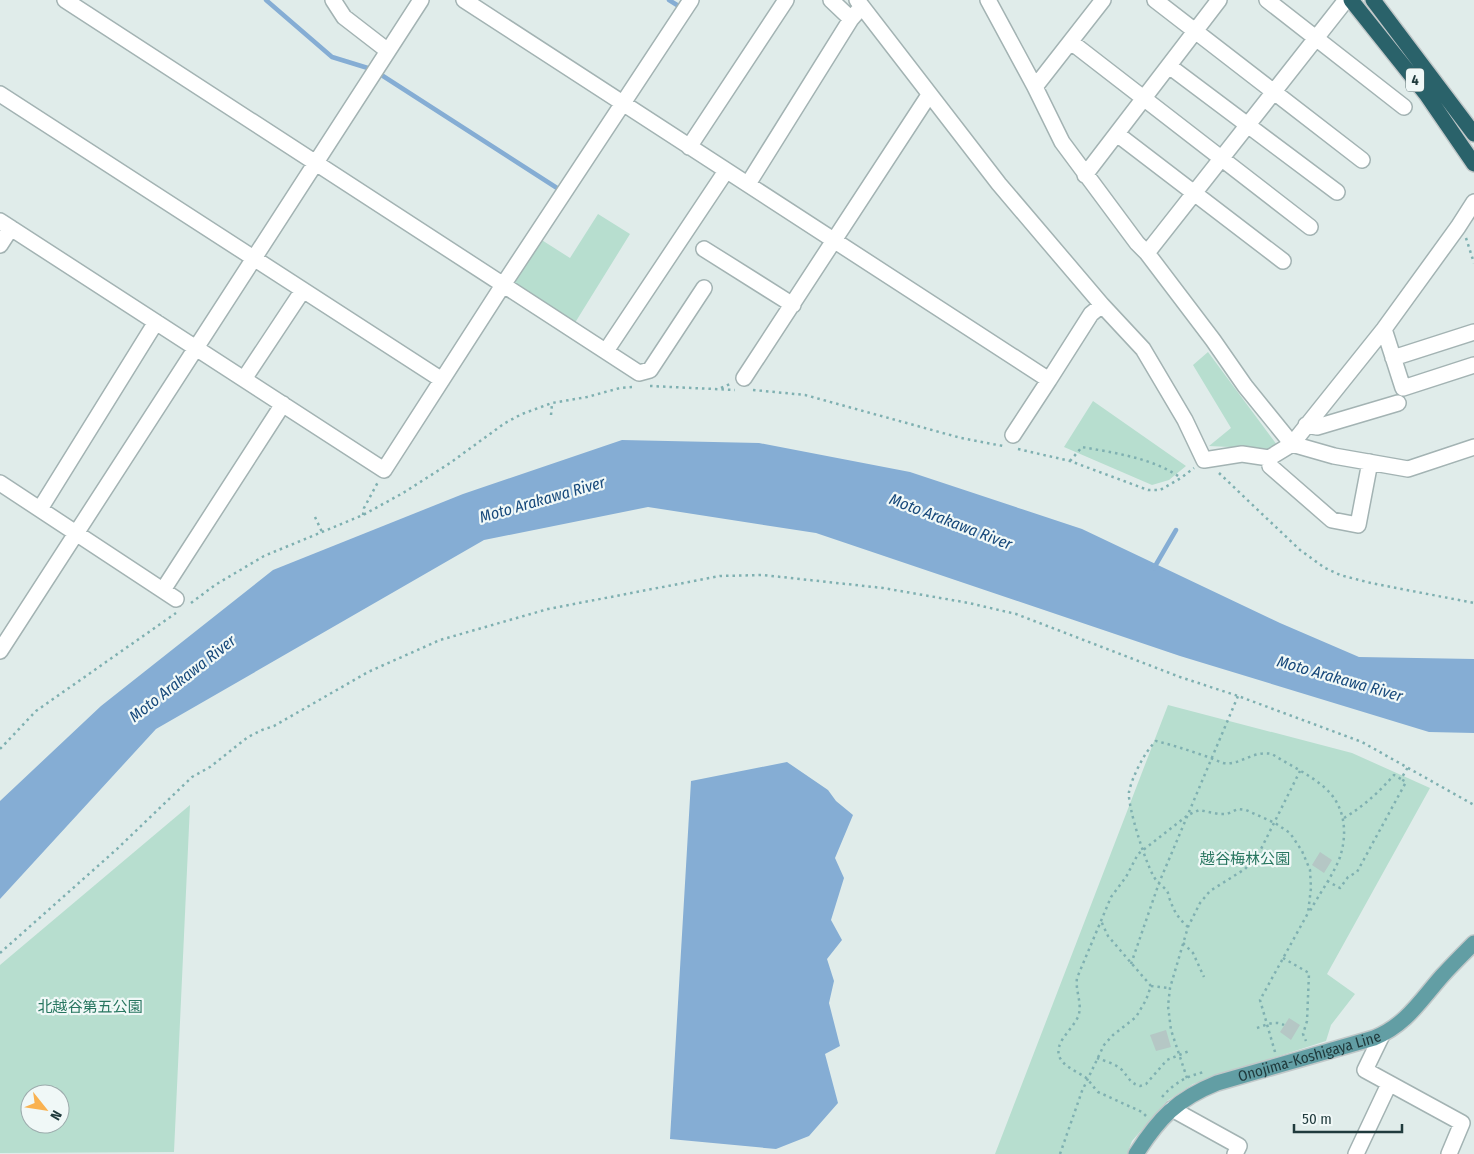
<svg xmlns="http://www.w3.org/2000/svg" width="1474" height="1154" viewBox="0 0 1474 1154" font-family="'Fira Sans Condensed','Noto Sans JP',sans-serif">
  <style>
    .green { fill: #b7decf; fill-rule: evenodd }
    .water { fill: #85add4 }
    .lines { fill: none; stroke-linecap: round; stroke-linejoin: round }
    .stream { stroke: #85add4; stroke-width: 4.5 }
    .building { fill: #b5c7c5 }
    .minor-casing { stroke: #a3b3b3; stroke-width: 18 }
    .major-casing { stroke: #c1c8c9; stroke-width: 18 }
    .highway-casing { stroke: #c1c8c9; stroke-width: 18 }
    .path { stroke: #7fb0b1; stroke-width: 2.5; stroke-dasharray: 2.5 4; stroke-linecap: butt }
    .minor { stroke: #fff; stroke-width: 15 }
    .major { stroke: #629ea4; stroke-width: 15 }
    .highway { stroke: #2a626a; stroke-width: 15 }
    .labels { text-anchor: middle; stroke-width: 4.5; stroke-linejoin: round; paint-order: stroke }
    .shield { fill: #f0f8f7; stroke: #5e7475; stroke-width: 1 }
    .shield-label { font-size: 14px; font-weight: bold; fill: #203b3d }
    .park-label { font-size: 15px; fill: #287660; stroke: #f0f8f7 }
    .street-label { font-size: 15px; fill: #203b3d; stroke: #f0f8f7 }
    .water-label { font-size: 16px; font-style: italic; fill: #17497b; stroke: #f0f8f7 }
  </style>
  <rect width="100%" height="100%" fill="#e0ecea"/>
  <path class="green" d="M598,214L630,234L573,326L507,284L537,237L570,258Z
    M1208,352L1277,445L1270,449L1209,446L1231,428L1193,365Z
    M1093,401L1186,466L1169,480L1152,485L1064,447Z
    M1168,705L1352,753L1430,788L1327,974L1355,994L1331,1025L1326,1041L1193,1084L1167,1101L1132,1141L1127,1154H995Z
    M190,805L174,1152L0,1153V965ZM30,1094H60V1124H30Z"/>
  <path class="water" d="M622,440L759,443L910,472L1082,529L1280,623L1359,657L1474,659V733L1429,732L1180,656L816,533L648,507L484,540L156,729L0,899V801L101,706L273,570L463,494Z
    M787,762L828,790L836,801L853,815L835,858L844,878L831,920L842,940L827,959L834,981L829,1003L840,1046L825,1054L838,1103L809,1136L776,1149L670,1139L691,781Z"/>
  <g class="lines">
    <path class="stream" d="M266,0L332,57L371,69L383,76L557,188
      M669,0L677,5
      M1154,568L1176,530"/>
  </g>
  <path class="building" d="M1320,852L1332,860L1324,873L1312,865Z
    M1289,1018L1300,1025L1291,1040L1280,1032Z
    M1166,1030L1171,1047L1156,1051L1150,1035Z"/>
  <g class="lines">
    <defs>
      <path id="minor" d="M65,0L639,373L650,370L704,288
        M333,0L344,17L388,51
        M464,0L1049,380L1091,314L1102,305
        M831,0L851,19L858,11
        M857,0L999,184L1102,305L1143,349L1185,420L1204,460L1242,454L1269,458L1292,444L1384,329L1458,227L1474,202
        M988,0L1035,87L1062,142L1137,243L1147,253L1213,340L1245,386L1292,444L1334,456L1408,469L1474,447
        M1155,0L1362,160
        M1267,0L1404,107
        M1071,42L1310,227
        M1169,66L1337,192
        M1035,87L1103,0
        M0,94L442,380
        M1117,134L1283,261
        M689,147L786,0
        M1085,175L1219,0
        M748,184L851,19
        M0,221L384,470L503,285L691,0
        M0,245L11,228
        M704,249L793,305
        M1147,253L1346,0
        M1384,329L1403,388L1474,365
        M606,351L726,171
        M1393,358L1474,332
        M744,378L929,95
        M244,379L303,290
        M1306,425L1317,427L1398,403
        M1013,435L1049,380
        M1269,458L1270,466L1332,520L1358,525L1370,462
        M0,483L176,599
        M40,509L156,322
        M163,590L283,404
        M0,651L421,0
        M1382,1035L1365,1070L1462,1123L1449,1154
        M1172,1109L1239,1146L1235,1154
        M1356,1154L1389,1084"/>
      <g id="major">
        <path id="s1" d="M1136,1154C1159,1118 1177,1099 1217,1083L1374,1038C1406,1025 1420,1001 1442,976C1452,965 1463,954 1474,943"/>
      </g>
      <path id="highway" d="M1351,0L1426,94L1474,164
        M1373,0L1474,134"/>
    </defs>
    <use href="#minor" class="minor-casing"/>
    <use href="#major" class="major-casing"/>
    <use href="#highway" class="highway-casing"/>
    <path class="path" d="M1466,238L1474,263
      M650,386L735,390
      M721,388L732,383
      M753,390L805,395L961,438L1003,446
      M551,415L552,404
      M1018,449L1070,461L1148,490H1160L1181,478L1194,468
      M1070,461L1082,447C1115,453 1153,458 1181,478
      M1219,473L1300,550L1325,568L1340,575L1371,583L1474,603
      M363,515L364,508L378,482
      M315,517L322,532
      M191,603L215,585L264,556L363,515L403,493L450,463L505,423L522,414L552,403L587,397L620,388L632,387
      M0,749L36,711L176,613
      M1344,818C1364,806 1379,792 1394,775L1401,779L1408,767
      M1327,881L1340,888L1348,877L1357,872L1406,782L1401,779
      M1188,927C1180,920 1174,912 1171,902C1169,899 1169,894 1167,891C1164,887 1159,884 1156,880C1147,869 1127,805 1129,792C1132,777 1145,751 1156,741C1172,745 1188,750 1205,756C1211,758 1217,761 1223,763C1240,766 1252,750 1272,754C1289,765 1309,774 1324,787C1345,805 1348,832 1340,857C1335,872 1318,896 1310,911
      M1183,943L1193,953L1204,977
      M0,953L117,849L192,777L210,767L248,737L262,730L274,726L368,672L440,640L548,609L720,576L763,575L883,588L969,603L1016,614L1180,677L1238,696L1362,742L1474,805
      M1283,958L1309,973L1307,1021L1303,1034L1306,1041
      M1131,964L1159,883L1238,696
      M1151,986L1169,988
      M1257,1028C1266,1025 1275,1020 1284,1025
      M1097,1058C1105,1061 1116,1064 1122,1070C1129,1078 1130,1083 1140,1086L1146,1084L1167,1060L1189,1051
      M1187,1078L1171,1030L1168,1006L1170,988L1188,927L1200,903L1210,891L1245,869L1259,853L1300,771
      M1162,1097C1174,1083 1187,1076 1204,1072
      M1146,1116L1142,1112L1098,1092C1093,1087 1090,1081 1085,1077C1071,1068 1050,1061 1062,1040C1067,1032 1074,1025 1078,1017C1083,1004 1075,991 1077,978L1111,897L1126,877L1138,854L1188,815L1199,810L1219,814H1227L1238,809L1246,810L1275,823L1290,833L1302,851L1310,870L1311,888L1308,913L1260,1000L1275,1052
      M1060,1154L1082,1091L1104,1045L1113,1035L1136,1017L1146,1000L1151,986L1108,936L1101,921"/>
    <use href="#minor" class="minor"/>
    <use href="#major" class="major"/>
    <use href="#highway" class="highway"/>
  </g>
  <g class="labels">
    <rect class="shield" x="1406" y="68.5" width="18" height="23" rx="4"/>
    <g class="shield-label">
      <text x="1415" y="85">4</text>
    </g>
    <g class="park-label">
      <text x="1245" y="864">越谷梅林公園</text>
      <text x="90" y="1012">北越谷第五公園</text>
    </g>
    <g class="street-label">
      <text dy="5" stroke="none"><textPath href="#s1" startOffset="206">Onojima-Koshigaya Line</textPath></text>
    </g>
    <g class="water-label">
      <text transform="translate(542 499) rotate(-16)" y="6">Moto Arakawa River</text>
      <text transform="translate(951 521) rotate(21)" y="6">Moto Arakawa River</text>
      <text transform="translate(182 678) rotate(-38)" y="6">Moto Arakawa River</text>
      <text transform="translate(1340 678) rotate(16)" y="6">Moto Arakawa River</text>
    </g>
  </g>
  <g transform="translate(45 1109) rotate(120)"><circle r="24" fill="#f0f8f7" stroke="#9dacad"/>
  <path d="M0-4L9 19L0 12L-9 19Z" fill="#f9b251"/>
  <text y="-8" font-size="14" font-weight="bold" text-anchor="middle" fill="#203b3d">N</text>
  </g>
  <path d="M1294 1124v8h108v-8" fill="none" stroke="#203b3d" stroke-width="2.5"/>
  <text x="1302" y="1124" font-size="15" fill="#203b3d" stroke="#f0f8f7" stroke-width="4" paint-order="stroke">50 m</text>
</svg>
